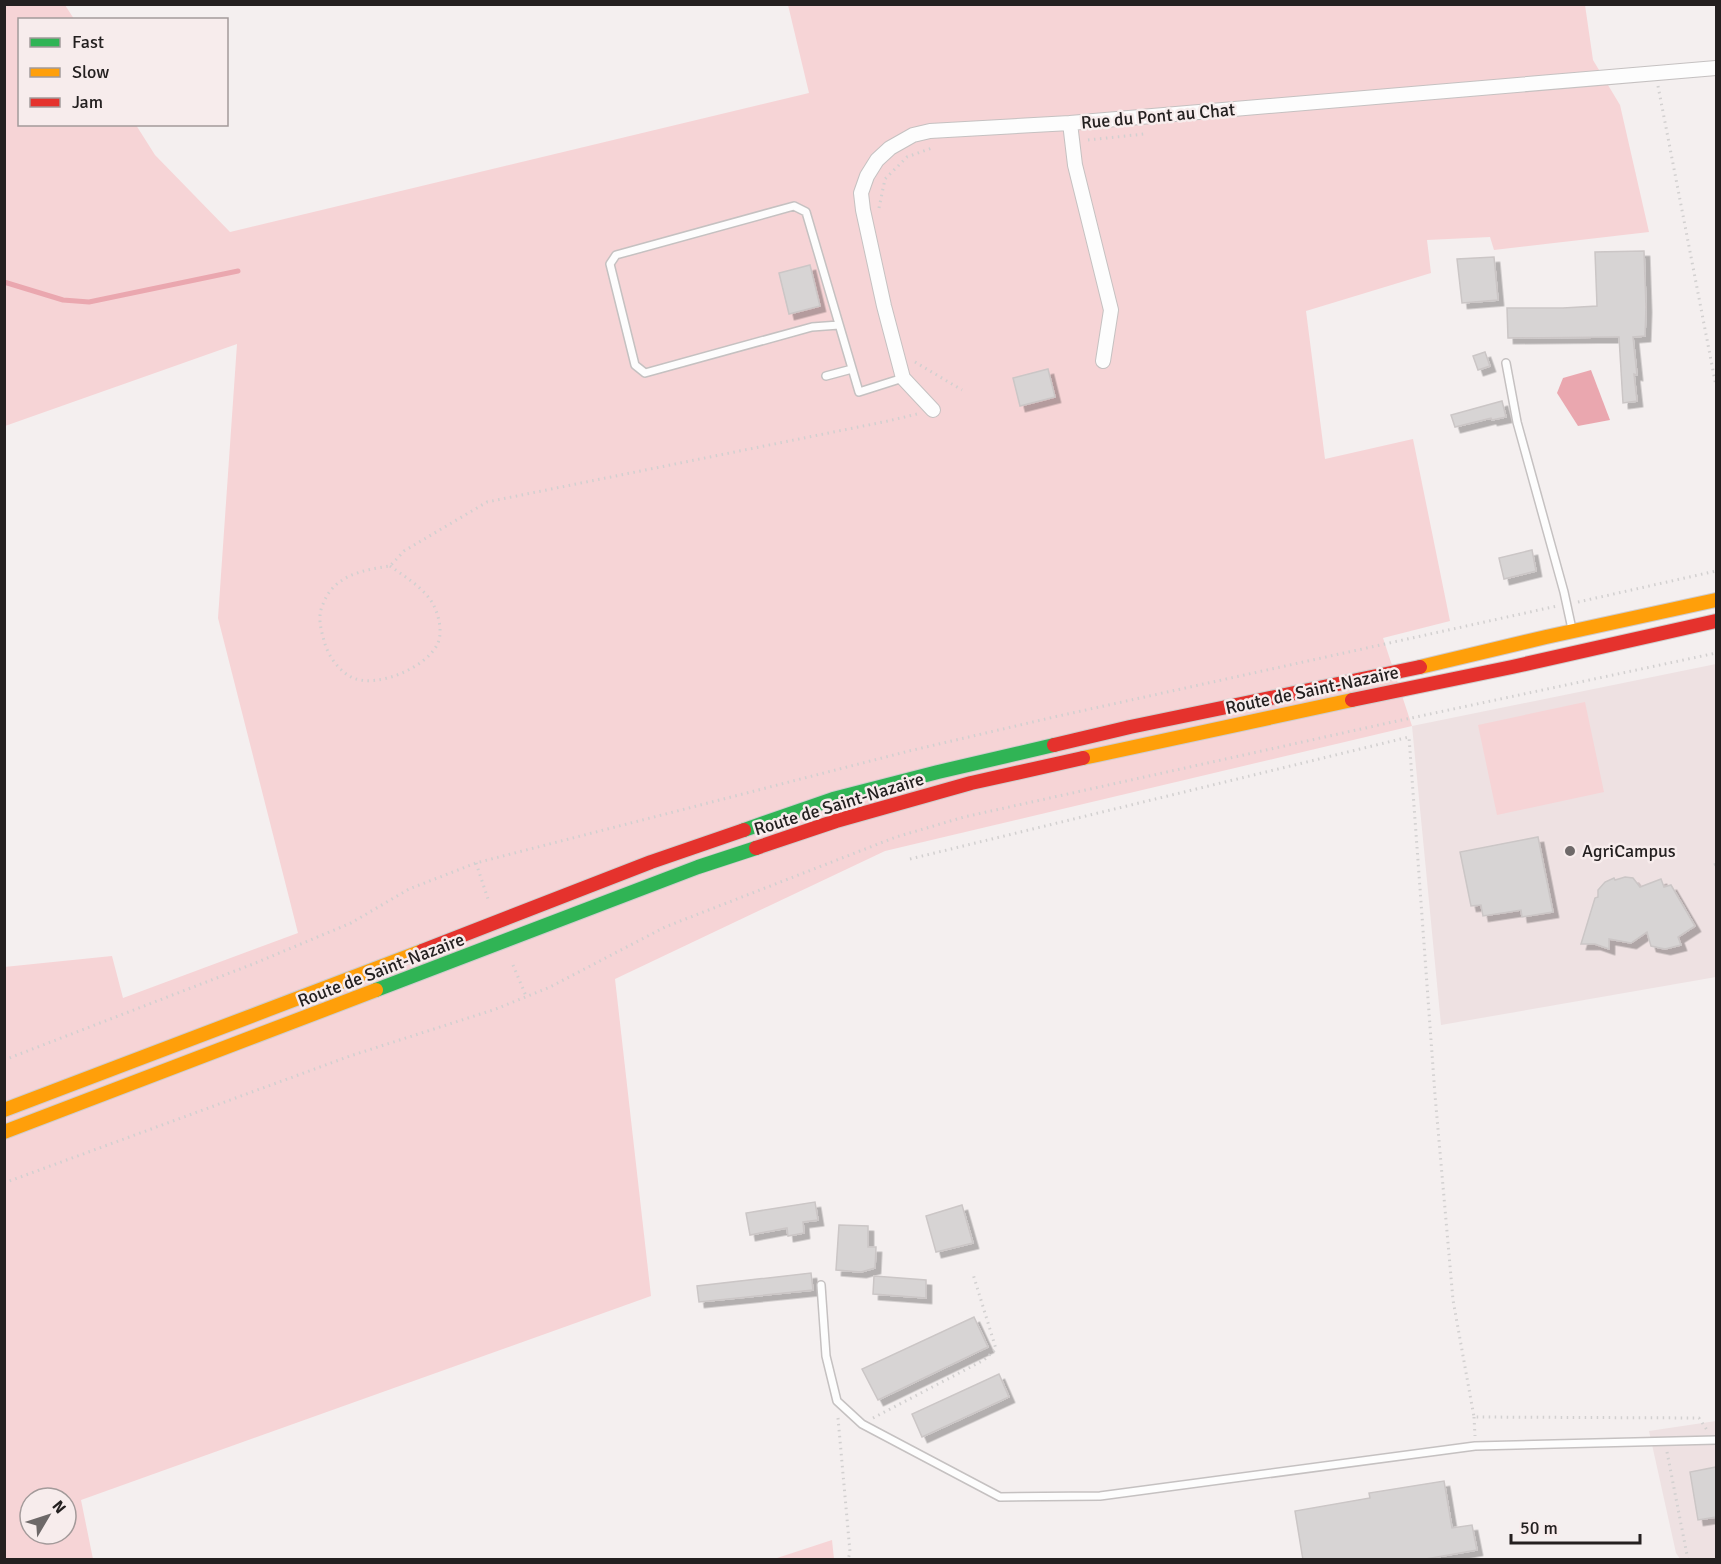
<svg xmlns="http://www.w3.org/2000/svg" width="1721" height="1564" viewBox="0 0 1721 1564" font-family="Signika,sans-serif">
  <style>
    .built { fill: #eee1e2 }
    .green { fill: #f6d4d6; fill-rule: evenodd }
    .water { fill: #eaa7af }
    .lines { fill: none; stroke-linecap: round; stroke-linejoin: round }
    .stream { stroke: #eaa7af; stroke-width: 5 }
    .building { fill: #d7d4d4; stroke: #cbc6c6; stroke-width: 1.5; filter: url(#shadow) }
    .lane-casing { stroke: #c5c1c1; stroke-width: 10 }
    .street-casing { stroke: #c5c1c1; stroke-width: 16 }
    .fast-casing { stroke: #cfcdcd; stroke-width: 16 }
    .slow-casing { stroke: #cfcdcd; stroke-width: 16 }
    .jam-casing { stroke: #cfcdcd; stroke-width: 16 }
    .path { stroke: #d2d0d0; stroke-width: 3; stroke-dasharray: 1.5 4.5; stroke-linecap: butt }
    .lane { stroke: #fdfdfd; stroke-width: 7 }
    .street { stroke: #fdfdfd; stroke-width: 14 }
    .fast { stroke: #30b455; stroke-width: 14 }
    .slow { stroke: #ff9f0a; stroke-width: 14 }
    .jam { stroke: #e5322d; stroke-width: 14 }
    .poi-dot { fill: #6d6868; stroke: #f7ecec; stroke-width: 2 }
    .labels { text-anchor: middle; stroke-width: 5; stroke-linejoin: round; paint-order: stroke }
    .street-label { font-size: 18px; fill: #242020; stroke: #f7ecec }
    .poi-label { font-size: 18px; fill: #242020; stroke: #f7ecec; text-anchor: start }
  </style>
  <defs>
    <filter id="shadow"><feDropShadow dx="5.5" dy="5.5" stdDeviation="0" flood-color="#0004"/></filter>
  </defs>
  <rect width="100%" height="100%" fill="#f4efef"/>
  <path class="built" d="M1716,664V977L1441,1025L1412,726Z
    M1716,1421V1559H1680L1676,1553L1649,1431Z"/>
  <path class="green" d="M5,5H65L74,19L20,20V124L136,125L155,155L230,232L809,93L788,5H1585L1593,60L1620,105L1649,232L1494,250L1490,237L1427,240L1431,273L1306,311L1325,459L1413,439L1450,621L1383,638L1412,726L885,851L615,979L651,1296L81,1500L93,1559H5L4,967L112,956L123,998L298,933L218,618L237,344L5,426ZM30,1498H66V1534H30Z
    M1585,702L1604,792L1497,815L1478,725Z
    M832,1540L834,1559H774Z"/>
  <path class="water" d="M1591,370L1610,420L1578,426L1557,393L1563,378Z"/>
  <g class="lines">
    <path class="stream" d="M4,282L63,300L89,302L238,271"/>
  </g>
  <path class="building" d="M1644,251L1646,307L1645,336L1633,337L1637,375L1634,374L1637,401L1623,403L1619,337L1508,338L1507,308H1563L1597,306L1595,252Z
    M1494,257L1498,300L1462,303L1457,259Z
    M810,265L820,306L789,314L779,273Z
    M1485,352L1490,366L1478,370L1473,356Z
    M1048,369L1055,397L1020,406L1013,378Z
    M1502,401L1506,417L1492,420L1491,418L1455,427L1451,415Z
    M1532,550L1536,571L1504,579L1499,558Z
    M1538,837L1553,912L1522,917L1521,910L1483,916L1481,905L1471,906L1460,852Z
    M1625,877L1633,878L1640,887L1661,879L1664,887L1671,885L1695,926L1678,937L1681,945L1665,949L1651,946L1647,932L1631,943L1609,939V949L1595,944H1581L1595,898L1598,897V890L1605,882L1614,878L1615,880Z
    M815,1202L818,1220L803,1222L804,1233L788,1236L787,1228L750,1235L746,1213Z
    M962,1205L973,1243L936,1252L926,1216Z
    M839,1225L868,1226V1247H876L875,1268L861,1272L836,1270Z
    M811,1273L813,1290L699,1302L697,1286Z
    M874,1276L926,1280V1298L873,1294Z
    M974,1317L988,1347L878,1400L862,1369Z
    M999,1374L1009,1397L922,1437L912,1414Z
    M1716,1467V1517L1698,1520L1690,1472Z
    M1444,1481L1452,1528L1472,1525L1477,1550L1420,1560H1303L1295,1511L1370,1498L1369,1493Z"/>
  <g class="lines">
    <defs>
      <path id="lane" d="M839,325L812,327L645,373L635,365L610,264L616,255L794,206L806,212L859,392L903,378
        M1506,363L1517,422L1564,592L1572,629
        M826,376L852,369
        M821,1285L826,1356L837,1401L862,1424L1000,1497L1100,1496L1475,1446L1716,1440"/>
      <path id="street" d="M1070,123L1075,165L1111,310L1103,361
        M933,410L903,378L884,306L863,210L861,193L867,176L877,160L890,148L913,135L930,131L1070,123L1716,68"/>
      <path id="fast" d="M744,830L833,799L938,772L1054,745
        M376,990L698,867L756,848"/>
      <path id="slow" d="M1420,667L1546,637L1716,600
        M1083,758L1352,700
        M4,1110L422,951
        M4,1132L376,990"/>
      <path id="jam" d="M1352,700L1512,667L1716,621
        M1054,745L1130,727L1420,667
        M756,848L836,821L971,783L1083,758
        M422,951L651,862L744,830"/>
    </defs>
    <use href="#lane" class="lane-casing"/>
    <use href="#street" class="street-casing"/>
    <use href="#fast" class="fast-casing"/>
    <use href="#slow" class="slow-casing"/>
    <use href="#jam" class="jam-casing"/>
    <path class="path" d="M1658,86L1716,386
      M1088,140L1144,134
      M879,208L885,179L907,157L932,148
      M915,362L962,390
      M390,566C404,576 419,585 429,598C438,609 444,632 437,645C425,668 378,688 353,678C340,672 329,657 325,644C321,630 317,617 323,604C334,575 363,570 390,566L404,551L487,502L888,421L917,414
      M1578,602L1716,571
      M910,859L1409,737L1435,1095L1453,1300L1474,1417L1699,1418L1707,1430
      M476,863L488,899
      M1714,865L1716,864
      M513,965L526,996
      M4,1060L253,964L351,923L409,889L476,863L909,751L1054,717L1557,606
      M4,1183L350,1056L496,1009L550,987L665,927L896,837L964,817L1397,721L1716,653
      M1474,1417L1475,1436
      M838,1418L850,1552L848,1560
      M873,1418L984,1360L996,1349L973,1274
      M1667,1452L1688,1560"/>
    <use href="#lane" class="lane"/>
    <use href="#street" class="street"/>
    <use href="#fast" class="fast"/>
    <use href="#slow" class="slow"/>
    <use href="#jam" class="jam"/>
  </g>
  <circle class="poi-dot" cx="1570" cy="851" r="6"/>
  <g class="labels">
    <g class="street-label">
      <text transform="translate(1158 116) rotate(-5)" y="6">Rue du Pont au Chat</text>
      <text transform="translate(1312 690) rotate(-12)" y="6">Route de Saint-Nazaire</text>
      <text transform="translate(839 804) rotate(-17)" y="6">Route de Saint-Nazaire</text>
      <text transform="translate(381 970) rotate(-21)" y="6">Route de Saint-Nazaire</text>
    </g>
    <g class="poi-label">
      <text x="1582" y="857">AgriCampus</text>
    </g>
  </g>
  <rect width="1721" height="1564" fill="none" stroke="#242020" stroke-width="12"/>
  <rect x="18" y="18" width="210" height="108" fill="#f7ecec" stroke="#a39a9a" stroke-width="1.5"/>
  <rect x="30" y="38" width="30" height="9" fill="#30b455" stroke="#a39a9a" stroke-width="1.5"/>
  <text x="72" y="48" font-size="18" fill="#242020">Fast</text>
  <rect x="30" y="68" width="30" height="9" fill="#ff9f0a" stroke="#a39a9a" stroke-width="1.5"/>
  <text x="72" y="78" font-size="18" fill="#242020">Slow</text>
  <rect x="30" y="98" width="30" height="9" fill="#e5322d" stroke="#a39a9a" stroke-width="1.5"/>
  <text x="72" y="108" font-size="18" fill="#242020">Jam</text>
  <g transform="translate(48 1516) rotate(51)"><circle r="28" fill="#f7ecec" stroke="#a39a9a" stroke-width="1.5"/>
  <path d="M0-4.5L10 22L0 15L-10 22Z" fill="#6d6868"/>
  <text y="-9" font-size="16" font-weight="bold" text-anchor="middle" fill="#242020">N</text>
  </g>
  <path d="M1511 1534v9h129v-9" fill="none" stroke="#242020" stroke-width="3"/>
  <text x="1520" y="1534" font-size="18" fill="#242020" stroke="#f7ecec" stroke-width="4.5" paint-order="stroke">50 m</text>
</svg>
